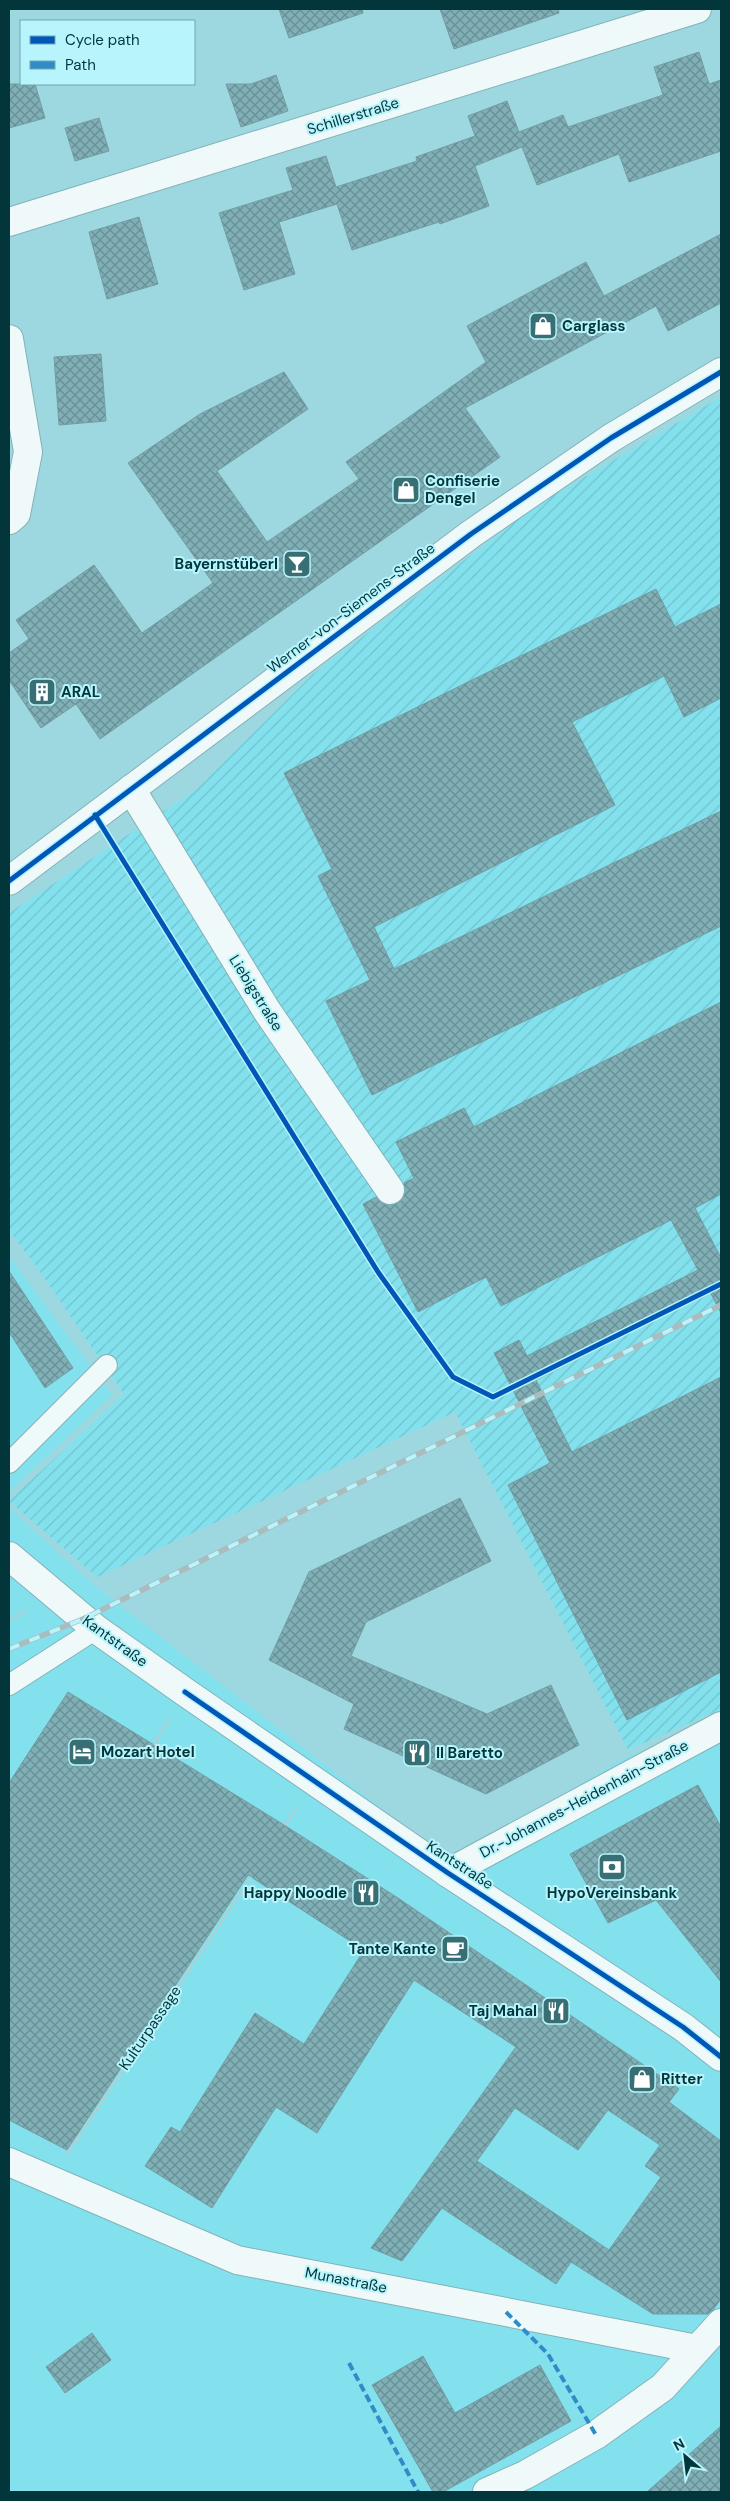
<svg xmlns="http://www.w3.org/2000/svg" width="730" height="2501" viewBox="0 0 730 2501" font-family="'DM Sans',sans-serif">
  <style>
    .built { fill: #83e1ed }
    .industrial { fill: url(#industrial-furrows) }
    .building { fill: url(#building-cross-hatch); stroke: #729da2; fill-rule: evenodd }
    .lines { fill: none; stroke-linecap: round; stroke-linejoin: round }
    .lane-casing { stroke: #82b2b8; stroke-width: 22 }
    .street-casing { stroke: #82b2b8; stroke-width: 30 }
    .secondary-casing { stroke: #82b2b8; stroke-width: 30 }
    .path { stroke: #b8cbcd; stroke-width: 3; stroke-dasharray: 4 2.5; stroke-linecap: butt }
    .lane { stroke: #f0f9fa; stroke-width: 20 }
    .street { stroke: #f0f9fa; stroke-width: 28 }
    .secondary { stroke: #f0f9fa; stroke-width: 28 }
    .rail-casing { stroke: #abbcbe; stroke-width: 5.5 }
    .rail { stroke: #b8f4fc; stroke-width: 4; stroke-dasharray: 11; stroke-linecap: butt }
    .quiet { stroke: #308cc6; stroke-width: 4; stroke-dasharray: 8 4; stroke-linecap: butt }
    .cycleway-casing { stroke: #b8f4fc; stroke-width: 8 }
    .cycleway { stroke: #0057b8; stroke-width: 5 }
    .labels { text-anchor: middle; stroke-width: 4; stroke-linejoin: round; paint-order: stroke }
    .street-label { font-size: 15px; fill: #02363b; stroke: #b8f4fc }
    .poi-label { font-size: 15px; font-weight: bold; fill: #02363b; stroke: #b8f4fc; text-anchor: start }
  </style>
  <defs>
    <pattern id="industrial-furrows" width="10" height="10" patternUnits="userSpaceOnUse" patternTransform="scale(1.25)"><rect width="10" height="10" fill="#83e1ed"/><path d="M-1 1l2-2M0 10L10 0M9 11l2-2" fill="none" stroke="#70c2cc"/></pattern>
    <pattern id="building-cross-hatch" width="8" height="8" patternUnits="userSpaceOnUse" patternTransform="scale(1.25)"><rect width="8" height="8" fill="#80afb6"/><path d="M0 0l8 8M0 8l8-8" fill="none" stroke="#678f95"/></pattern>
  </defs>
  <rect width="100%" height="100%" fill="#9dd8e0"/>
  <path class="built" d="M9,1256L112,1395L9,1492Z
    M9,1508L95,1586L448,1860L627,1757L721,1716V2492H9Z"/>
  <path class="industrial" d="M721,397V1709L628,1750L455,1412L97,1577L9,1501L124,1394L36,1266L9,1231V913L196,790L313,674L539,504Z"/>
  <path class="building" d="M279,9H362L363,13L289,38Z
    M440,9H558L559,13L454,49Z
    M699,52L709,84L721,80V151L629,182L619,154L537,185L522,147L475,166L489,206L440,224L439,222L352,250L337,204L279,222L295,274L244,290L219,213L293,190L286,168L326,156L336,187L417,161L416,157L475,136L468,116L507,101L519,132L563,115L568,127L663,95L654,67Z
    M276,75L288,111L241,127L226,84H251Z
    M9,84H35L45,118L9,128Z
    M99,118L109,151L75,161L65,128Z
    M139,217L158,284L107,299L89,232Z
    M721,234V303L668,331L656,306L465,408L500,457L100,739L76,704L41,728L9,680V653L29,639L16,620L94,565L142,633L213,583L128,463L200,414L284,372L308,409L217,471L267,542L359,479L346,462L486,362L467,326L586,262L604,296Z
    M101,354L106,421L59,425L54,357Z
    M656,589L675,627L721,604V698L684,717L664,676L572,722L615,805L374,927L394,969L721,811V926L372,1095L326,1001L370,980L318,876L332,869L284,773Z
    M721,1002V1194L695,1208L721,1258V1313L710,1292L536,1380L572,1452L721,1377V1672L627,1720L508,1485L550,1463L494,1353L519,1340L527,1356L698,1270L671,1220L501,1306L486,1277L418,1312L363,1204L376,1197L384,1204L392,1205L398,1203L404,1196V1183L414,1178L396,1142L464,1108L474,1127Z
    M9,1271L73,1368L45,1388L9,1332Z
    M460,1498L491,1561L366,1622L351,1656L487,1714L551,1685L579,1745L486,1794L344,1729L354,1704L269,1660L309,1572Z
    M68,1692L281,1823L398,1898L679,2089L669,2102L721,2141V2299L713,2310L708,2314H653L571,2262L556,2284L442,2208L402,2261L371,2248L516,2047L414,1980L317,2133L276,2107L212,2208L145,2166L171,2127L180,2132L255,2013L304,2044L364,1950L248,1875L67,2150L9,2120V1783ZM515,2108L578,2150L608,2110L660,2145L645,2166L661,2177L609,2250L477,2161Z
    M698,1785L721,1827V1982L656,1900L608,1923L570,1854Z
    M92,2333L111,2360L65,2393L46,2367Z
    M423,2356L455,2413L540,2365L571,2421L443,2492H433L372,2385Z
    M721,2426V2492H647Z"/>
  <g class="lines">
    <defs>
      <path id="lane" d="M9,1463L107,1365
        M9,1685L96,1629"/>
      <path id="street" d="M9,222L697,9
        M9,339L28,452L16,514L9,520
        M131,789L267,1011L390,1190
        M448,1873L721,1726
        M9,2162L237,2260L697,2349
        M487,2492L525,2475L596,2435L663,2387L721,2323"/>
      <path id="secondary" d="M9,881L471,534L611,438L721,372
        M9,1556L96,1629L185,1692L448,1873L683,2027L721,2057"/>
    </defs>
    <use href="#lane" class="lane-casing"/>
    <use href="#street" class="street-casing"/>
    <use href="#secondary" class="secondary-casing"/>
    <path class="path" d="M9,1620L27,1610
      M154,1745L169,1719
      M285,1825L297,1807
      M67,2154L251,1877"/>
    <use href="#lane" class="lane"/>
    <use href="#street" class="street"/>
    <use href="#secondary" class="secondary"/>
    <defs>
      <path id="rail" d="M9,1649L83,1619L721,1305"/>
    </defs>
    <use href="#rail" class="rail-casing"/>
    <use href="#rail" class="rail"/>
    <path class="quiet" d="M506,2312L548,2354L596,2435
      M349,2363L418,2492"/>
    <defs>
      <path id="cycleway" d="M95,815L378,1272L453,1377L493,1397L721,1284
        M9,881L471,534L611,438L721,372
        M185,1692L448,1873L683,2027L721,2057"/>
    </defs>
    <use href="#cycleway" class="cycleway-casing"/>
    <use href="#cycleway" class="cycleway"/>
  </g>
  <defs>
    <symbol id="shop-square" viewBox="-11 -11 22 22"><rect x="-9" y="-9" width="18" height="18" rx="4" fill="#386f75" stroke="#b8f4fc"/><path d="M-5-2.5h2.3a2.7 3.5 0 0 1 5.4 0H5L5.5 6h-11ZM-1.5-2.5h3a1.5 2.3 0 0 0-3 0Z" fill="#fff"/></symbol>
    <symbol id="bar-square" viewBox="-11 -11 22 22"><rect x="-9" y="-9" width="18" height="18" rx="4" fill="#386f75" stroke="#b8f4fc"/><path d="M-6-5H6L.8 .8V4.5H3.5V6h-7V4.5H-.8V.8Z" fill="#fff"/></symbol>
    <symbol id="building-square" viewBox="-11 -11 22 22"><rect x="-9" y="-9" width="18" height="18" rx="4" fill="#386f75" stroke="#b8f4fc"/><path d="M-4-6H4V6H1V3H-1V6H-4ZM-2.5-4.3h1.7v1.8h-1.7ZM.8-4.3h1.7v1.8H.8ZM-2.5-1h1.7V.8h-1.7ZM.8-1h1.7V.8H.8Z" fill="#fff"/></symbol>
    <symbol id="hotel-square" viewBox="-11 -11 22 22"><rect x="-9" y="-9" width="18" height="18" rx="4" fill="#386f75" stroke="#b8f4fc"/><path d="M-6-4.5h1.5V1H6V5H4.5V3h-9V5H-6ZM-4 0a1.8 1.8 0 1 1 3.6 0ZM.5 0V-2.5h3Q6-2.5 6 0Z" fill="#fff"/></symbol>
    <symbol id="restaurant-square" viewBox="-11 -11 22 22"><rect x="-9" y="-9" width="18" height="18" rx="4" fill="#386f75" stroke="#b8f4fc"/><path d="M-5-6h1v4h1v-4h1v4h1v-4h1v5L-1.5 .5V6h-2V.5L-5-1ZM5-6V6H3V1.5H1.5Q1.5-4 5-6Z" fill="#fff"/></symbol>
    <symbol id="bank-square" viewBox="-11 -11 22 22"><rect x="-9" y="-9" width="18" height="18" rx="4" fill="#386f75" stroke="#b8f4fc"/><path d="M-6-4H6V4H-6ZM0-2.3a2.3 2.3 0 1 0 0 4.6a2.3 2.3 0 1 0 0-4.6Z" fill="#fff"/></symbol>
    <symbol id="cafe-square" viewBox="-11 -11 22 22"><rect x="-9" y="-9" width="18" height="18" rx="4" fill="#386f75" stroke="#b8f4fc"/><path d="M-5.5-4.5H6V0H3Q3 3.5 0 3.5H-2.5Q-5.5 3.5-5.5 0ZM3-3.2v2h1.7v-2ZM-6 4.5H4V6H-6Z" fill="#fff"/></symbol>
  </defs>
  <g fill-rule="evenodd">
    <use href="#shop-square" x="527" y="310" width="32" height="32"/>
    <use href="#shop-square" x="390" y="474" width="32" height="32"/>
    <use href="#bar-square" x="281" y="548" width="32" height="32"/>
    <use href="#building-square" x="26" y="676" width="32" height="32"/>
    <use href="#hotel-square" x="66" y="1736" width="32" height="32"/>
    <use href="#restaurant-square" x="401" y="1737" width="32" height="32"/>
    <use href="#bank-square" x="596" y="1851" width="32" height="32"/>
    <use href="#restaurant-square" x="350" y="1877" width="32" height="32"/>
    <use href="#cafe-square" x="439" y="1933" width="32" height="32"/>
    <use href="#restaurant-square" x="540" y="1995" width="32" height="32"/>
    <use href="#shop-square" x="626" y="2063" width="32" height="32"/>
  </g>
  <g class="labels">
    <g class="street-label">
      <text transform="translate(353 116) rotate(-17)" y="5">Schillerstraße</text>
      <text transform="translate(351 608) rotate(-37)" y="5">Werner-von-Siemens-Straße</text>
      <text transform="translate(256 993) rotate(58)" y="5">Liebigstraße</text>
      <text transform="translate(115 1641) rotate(36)" y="5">Kantstraße</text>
      <text transform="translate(584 1799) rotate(-28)" y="5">Dr.-Johannes-Heidenhain-Straße</text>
      <text transform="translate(460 1865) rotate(33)" y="5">Kantstraße</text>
      <text transform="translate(150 2028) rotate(-56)" y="5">Kulturpassage</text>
      <text transform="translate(346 2280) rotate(11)" y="5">Munastraße</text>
    </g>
    <g class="poi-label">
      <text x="562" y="331">Carglass</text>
      <text x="425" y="486">Confiserie<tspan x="425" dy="17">Dengel</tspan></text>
      <text x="278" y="569" text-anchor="end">Bayernstüberl</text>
      <text x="61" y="697">ARAL</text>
      <text x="101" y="1757">Mozart Hotel</text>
      <text x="436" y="1758">Il Baretto</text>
      <text x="347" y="1898" text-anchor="end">Happy Noodle</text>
      <text x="612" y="1898" text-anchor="middle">HypoVereinsbank</text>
      <text x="436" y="1954" text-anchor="end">Tante Kante</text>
      <text x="537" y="2016" text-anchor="end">Taj Mahal</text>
      <text x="661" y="2084">Ritter</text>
    </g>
  </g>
  <rect width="730" height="2501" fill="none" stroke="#02363b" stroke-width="20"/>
  <rect x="20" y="20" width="175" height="65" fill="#b8f4fc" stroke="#6fa8af"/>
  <rect x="30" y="36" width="25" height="8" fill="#0057b8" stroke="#6fa8af"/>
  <text x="65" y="45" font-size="15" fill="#02363b">Cycle path</text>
  <rect x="30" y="61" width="25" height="8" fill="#308cc6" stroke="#6fa8af"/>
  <text x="65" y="70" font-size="15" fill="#02363b">Path</text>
  <g transform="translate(685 2456) rotate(332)" stroke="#b8f4fc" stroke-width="4" paint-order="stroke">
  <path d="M0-4L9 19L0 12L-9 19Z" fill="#02363b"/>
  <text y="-8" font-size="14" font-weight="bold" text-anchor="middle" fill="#02363b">N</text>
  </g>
</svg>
